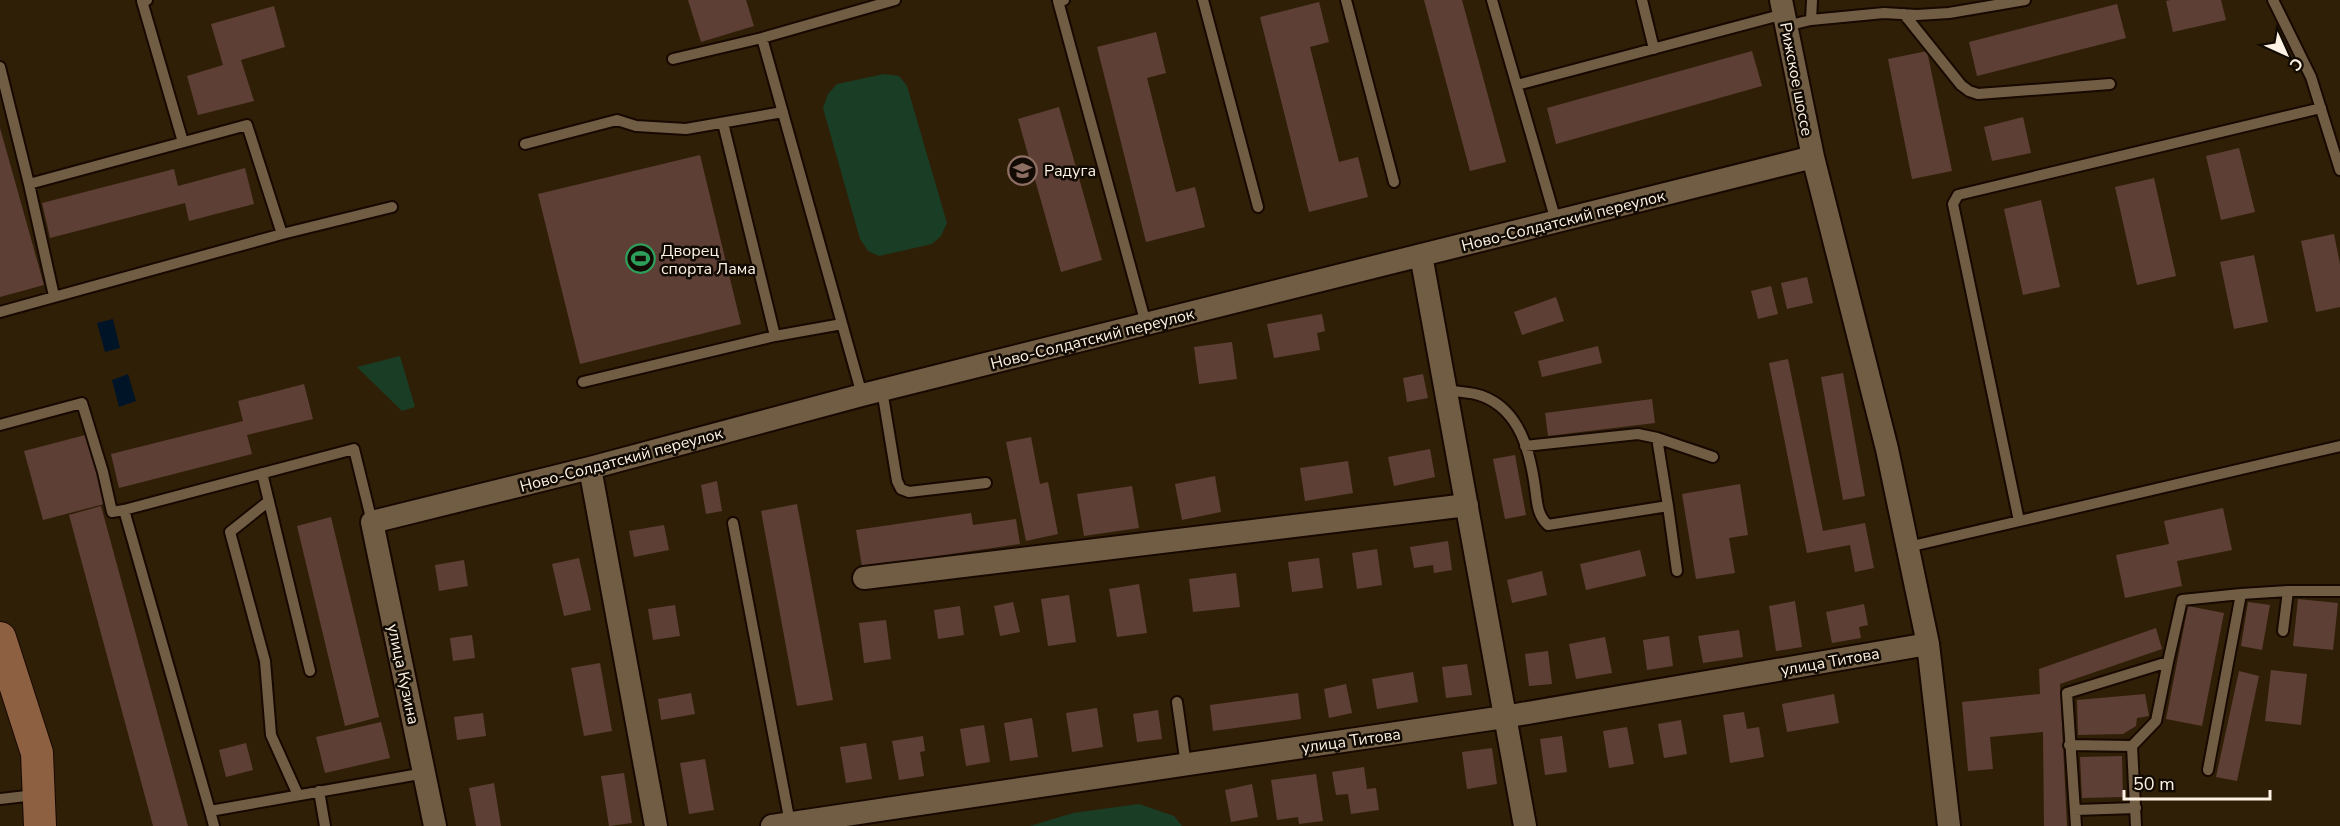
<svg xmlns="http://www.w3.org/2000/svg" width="2340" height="826" viewBox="0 0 2340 826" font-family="'Nunito Sans',sans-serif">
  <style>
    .green { fill: #1a3d26 }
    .water { fill: #001428 }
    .building { fill: #5d3f35 }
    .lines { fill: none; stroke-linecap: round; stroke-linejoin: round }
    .service-casing { stroke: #170800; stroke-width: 14 }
    .minor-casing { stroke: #170800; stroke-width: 26 }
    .secondary-casing { stroke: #170800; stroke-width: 34 }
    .service { stroke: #715d44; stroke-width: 10 }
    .minor { stroke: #715d44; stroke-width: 22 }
    .secondary { stroke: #8d6042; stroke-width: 32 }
    .labels { text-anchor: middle; stroke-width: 5; stroke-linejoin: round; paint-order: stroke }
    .street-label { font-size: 16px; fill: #fef2e4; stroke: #120b03 }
    .poi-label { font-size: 16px; fill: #fef2e4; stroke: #120b03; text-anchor: start }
  </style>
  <rect width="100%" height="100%" fill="#301f07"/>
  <path class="green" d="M884,74L899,76L907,86L947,223L941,236L932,244L879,256L868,251L860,239L823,108L828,94L837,84Z
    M400,356L415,407L402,411L357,367Z
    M1139,804L1174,816L1182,826H1030L1073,813Z"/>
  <path class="water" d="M113,319L120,348L105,352L97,323Z
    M128,374L136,401L119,407L112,380Z"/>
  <path class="building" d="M688,0H746L754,26L701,42Z
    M1424,0H1462L1506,162L1470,171Z
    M2170,0H2221L2226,20L2173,32L2166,1Z
    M1319,2L1329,42L1310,47L1339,162L1358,157L1368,197L1309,212L1260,17Z
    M2117,4L2126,38L1977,76L1969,42Z
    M274,6L285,47L241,60L254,101L198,115L187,76L223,65L211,24Z
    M1156,32L1166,73L1147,78L1176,192L1195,187L1205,227L1146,242L1097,47Z
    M1752,51L1762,86L1556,144L1547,108Z
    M1927,51L1952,171L1912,179L1888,59Z
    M1059,107L1102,260L1061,272L1018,119Z
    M2023,117L2031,153L1992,161L1984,127Z
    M0,128L44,285L0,297Z
    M2239,148L2255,212L2221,220L2206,156Z
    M700,155L741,324L580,364L538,194Z
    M245,168L254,204L189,221L185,203L50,238L42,203L174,169L178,186Z
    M2154,178L2176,276L2137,285L2115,187Z
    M2041,200L2060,287L2023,295L2004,209Z
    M2334,234L2340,264V307L2316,312L2301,241Z
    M2254,255L2268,322L2234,329L2220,262Z
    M1807,277L1813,303L1787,309L1781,283Z
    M1771,286L1778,314L1758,319L1751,291Z
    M1556,297L1564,321L1522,335L1514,312Z
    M1322,314L1325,331L1317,333L1320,350L1274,358L1267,324Z
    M1232,342L1237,379L1199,384L1194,347Z
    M1598,346L1602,363L1542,377L1538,361Z
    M1788,359L1823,531L1865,523L1874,568L1855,572L1850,545L1807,553L1769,363Z
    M1843,373L1865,496L1843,500L1821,377Z
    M1423,374L1428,398L1407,402L1403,378Z
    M304,384L313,419L247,435L252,454L119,488L111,454L243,421L238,401Z
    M1652,399L1655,423L1548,436L1545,413Z
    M89,434L108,503L43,520L24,451Z
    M1031,437L1040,484L1048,482L1058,534L1026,541L1006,442Z
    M1430,449L1435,477L1394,486L1388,457Z
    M1515,455L1526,515L1505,519L1493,459Z
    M1348,461L1353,493L1305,501L1300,468Z
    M1215,476L1221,512L1182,520L1175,484Z
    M717,481L722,511L706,514L701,485Z
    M1740,484L1748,535L1729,538L1735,573L1696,579L1682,494Z
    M1132,486L1139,528L1084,536L1077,494Z
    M797,504L833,700L797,706L761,511Z
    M101,506L188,826H153L69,515Z
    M2223,508L2232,550L2177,561L2182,586L2125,598L2116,555L2169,544L2164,521Z
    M971,513L973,525L1016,519L1020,544L862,567L856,530Z
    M331,517L379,717L345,726L297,526Z
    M664,525L669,550L634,557L629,531Z
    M1448,541L1452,570L1434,573L1433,565L1414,568L1410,547Z
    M1377,549L1382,585L1357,589L1352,553Z
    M1640,550L1646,576L1586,590L1580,564Z
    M579,558L591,610L564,616L552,564Z
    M1319,558L1323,588L1292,592L1288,562Z
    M464,560L468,586L439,591L435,565Z
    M1542,571L1547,595L1512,603L1507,580Z
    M1236,573L1240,607L1193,612L1189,579Z
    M1139,584L1147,633L1117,637L1109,589Z
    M1069,595L1076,642L1048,646L1041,599Z
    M2298,599L2338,603L2333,650L2293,646Z
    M1795,601L1802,647L1776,651L1769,606Z
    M1013,602L1020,632L1000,636L994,606Z
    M2248,602L2270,605L2262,650L2241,646Z
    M1864,604L1868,625L1859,627L1861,638L1832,643L1826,612Z
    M675,605L680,636L653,640L648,609Z
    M960,606L964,635L938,639L934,610Z
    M2188,606L2224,613L2202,726L2166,719Z
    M886,620L891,659L864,663L859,623Z
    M2156,628L2162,649L2060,684L2067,826H2044L2043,732L1990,737L1993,769L1968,771L1962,702L2040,694L2039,669Z
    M1739,630L1743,657L1703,663L1698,636Z
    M472,635L475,658L453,661L450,638Z
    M1669,636L1673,666L1647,670L1643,640Z
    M1605,637L1612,673L1576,679L1569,644Z
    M1548,651L1552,684L1529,686L1525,654Z
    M600,663L612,731L584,736L571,668Z
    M1467,664L1472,695L1446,698L1442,667Z
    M2271,670L2307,674L2301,725L2265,721Z
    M2239,671L2259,676L2237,781L2216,777Z
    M1413,672L1418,702L1377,709L1372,679Z
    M1346,684L1352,713L1329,718L1324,689Z
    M691,693L695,714L661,720L658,699Z
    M1298,693L1301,719L1213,731L1210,705Z
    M1834,694L1839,723L1787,732L1782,704Z
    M2145,694L2149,716L2137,718L2136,726L2123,734L2078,735L2077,700Z
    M1097,708L1103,747L1072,752L1066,713Z
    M1158,710L1162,739L1137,742L1133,714Z
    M1744,712L1747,729L1759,727L1764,757L1730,763L1723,715Z
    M483,713L486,736L457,740L454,717Z
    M1032,718L1038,757L1010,761L1004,723Z
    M1681,720L1687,754L1664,758L1658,724Z
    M381,722L390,758L325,773L316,737Z
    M984,725L990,762L966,766L960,729Z
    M1627,727L1634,764L1609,768L1603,731Z
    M923,736L925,751L920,752L924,776L899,780L892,741Z
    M1562,736L1567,772L1545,775L1540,739Z
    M246,743L253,770L226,777L219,750Z
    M866,743L872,779L846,783L840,747Z
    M1492,748L1497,784L1467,789L1462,752Z
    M2122,756L2123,797L2082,798L2080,757Z
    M705,759L714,810L689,814L680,763Z
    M1364,767L1367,789L1376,788L1379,810L1351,814L1348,794L1336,795L1332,772Z
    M624,773L632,823L609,826L601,776Z
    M1316,774L1323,821L1299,824L1298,817L1277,820L1271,780Z
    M494,783L501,826H476L469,788Z
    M1252,784L1258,817L1231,822L1225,790Z"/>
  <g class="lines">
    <defs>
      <path id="service" d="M147,0L142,1L183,142
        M1064,0L1058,1L1146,324
        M1203,0L1258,207
        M1346,0L1394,182
        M1492,0L1556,221
        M1642,0L1654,49
        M2273,0L2311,77L2340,170
        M1904,14L1961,85L1969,91L1978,94L2110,84
        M1811,20L1812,0
        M1786,26L1811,20L1884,13L1917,15L1949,13L2025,0
        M762,38L862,395
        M673,59L762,38L895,0
        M0,67L29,184L247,125L282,234
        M1517,85L1784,14
        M723,123L775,336L842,324
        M525,144L617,120L636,126L686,129L783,112
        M29,184L54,296
        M0,312L282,234L392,207
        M583,382L775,336
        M882,390L897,481L901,489L909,492L986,483
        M1446,390C1457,392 1472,392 1482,396C1520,410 1530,452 1535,487C1537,502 1537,515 1548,525L1668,506L1677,571
        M0,425L82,403L103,472L112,512L124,510
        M1657,438L1713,457
        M1525,446L1638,434L1657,438L1668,506
        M262,473L310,671
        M269,501L230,532L265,661L271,735L298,795
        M2019,521L1953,204L1958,195L2321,108
        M733,523L790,823
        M1908,547L2340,446
        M2288,591H2340
        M2241,594L2288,591L2283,631
        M2168,662L2182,600L2241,594L2208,770
        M1177,702L1186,765
        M2069,745L2132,746L2156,721L2168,662L2067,693L2076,826
        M2132,746L2136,826
        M319,791L325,826
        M0,799L35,795
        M2075,810L2136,808
        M210,811L124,510L354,449L372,522
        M214,826L210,811L425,773"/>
      <path id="minor" d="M1781,0L1813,157L1887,449L1928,644L1949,826
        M1421,255L1525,826
        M590,468L656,826
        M864,578L1467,505
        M435,826L372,522L590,468L862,395L1813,157
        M772,826L1504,717L1928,644"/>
      <path id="secondary" d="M0,638L37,753L40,826"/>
    </defs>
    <use href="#service" class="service-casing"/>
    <use href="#minor" class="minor-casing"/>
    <use href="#secondary" class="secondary-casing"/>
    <use href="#service" class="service"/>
    <use href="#minor" class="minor"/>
    <use href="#secondary" class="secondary"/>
  </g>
  <defs>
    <symbol id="school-ring" viewBox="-11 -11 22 22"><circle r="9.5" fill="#120b03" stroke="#8d6e63" stroke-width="1.5"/><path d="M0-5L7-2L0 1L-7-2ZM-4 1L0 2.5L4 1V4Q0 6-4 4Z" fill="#8d6e63"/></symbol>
    <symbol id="stadium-ring" viewBox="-11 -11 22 22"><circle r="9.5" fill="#120b03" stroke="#2e9e5b" stroke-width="1.5"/><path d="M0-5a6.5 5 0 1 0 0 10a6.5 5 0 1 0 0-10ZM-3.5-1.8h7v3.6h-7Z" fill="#2e9e5b"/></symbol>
  </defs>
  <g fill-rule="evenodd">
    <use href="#school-ring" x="1006" y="154" width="33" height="33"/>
    <use href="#stadium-ring" x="624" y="242" width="33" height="33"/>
  </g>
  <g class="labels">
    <g class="street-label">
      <text transform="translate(1797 79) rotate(79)" y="6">Рижское шоссе</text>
      <text transform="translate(1563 220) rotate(-14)" y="6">Ново-Солдатский переулок</text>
      <text transform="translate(1092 338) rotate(-14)" y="6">Ново-Солдатский переулок</text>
      <text transform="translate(621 459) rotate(-15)" y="6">Ново-Солдатский переулок</text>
      <text transform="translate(1830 661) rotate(-10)" y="6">улица Титова</text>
      <text transform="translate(404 674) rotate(78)" y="6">улица Кузина</text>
      <text transform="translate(1351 740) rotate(-8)" y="6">улица Титова</text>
    </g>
    <g class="poi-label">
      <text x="1044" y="176">Радуга</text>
      <text x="661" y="256">Дворец<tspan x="661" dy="18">спорта Лама</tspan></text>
    </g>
  </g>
  <g transform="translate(2286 54) rotate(135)" stroke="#120b03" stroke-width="4.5" paint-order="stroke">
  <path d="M0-4.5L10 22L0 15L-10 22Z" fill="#fef2e4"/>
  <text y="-9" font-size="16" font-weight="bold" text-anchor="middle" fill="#fef2e4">С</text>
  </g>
  <path d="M2124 790v9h146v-9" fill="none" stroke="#fef2e4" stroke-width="3"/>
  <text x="2133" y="790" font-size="18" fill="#fef2e4" stroke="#120b03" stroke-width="4.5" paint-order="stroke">50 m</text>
</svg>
